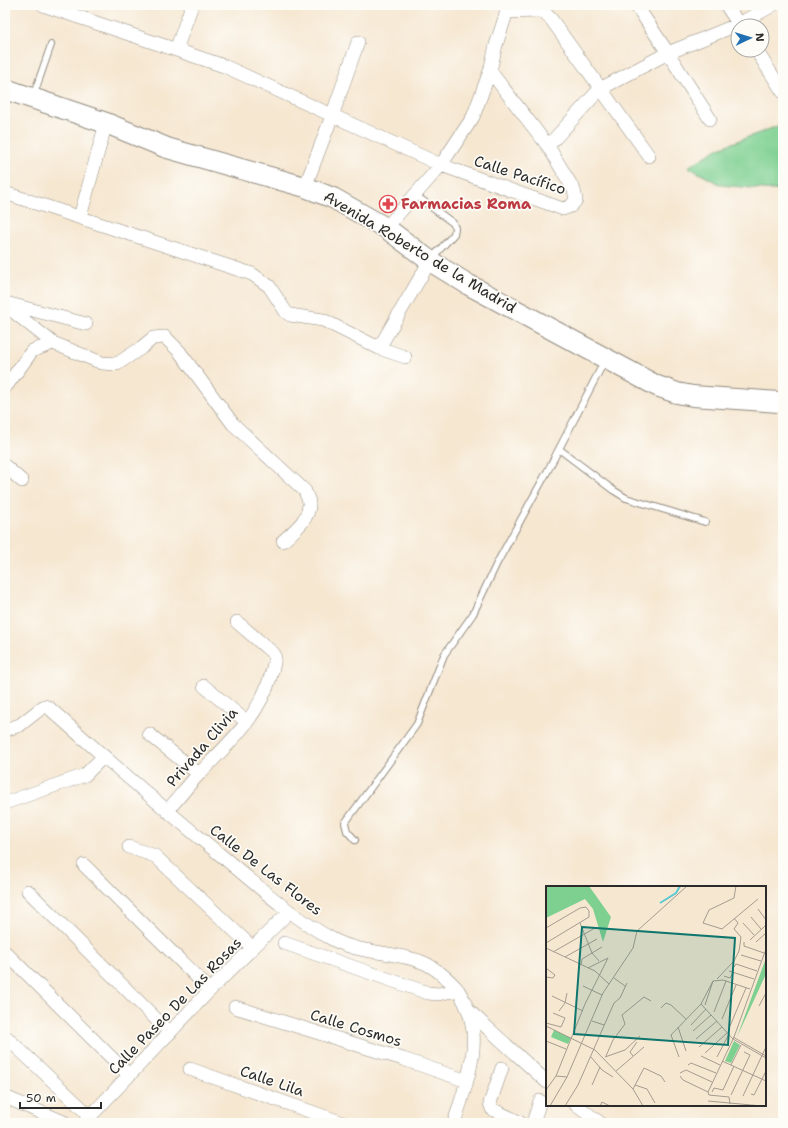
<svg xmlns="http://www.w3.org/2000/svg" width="788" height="1128" viewBox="0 0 788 1128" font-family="'Shantell Sans',sans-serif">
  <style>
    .green { fill: #7ed091; stroke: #547e5e }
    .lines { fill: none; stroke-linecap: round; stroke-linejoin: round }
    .lane-casing { stroke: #90897e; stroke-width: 8 }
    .street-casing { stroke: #90897e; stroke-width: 14 }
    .primary-casing { stroke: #90897e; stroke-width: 22 }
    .lane { stroke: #fff; stroke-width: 6 }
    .street { stroke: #fff; stroke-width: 13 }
    .primary { stroke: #fff; stroke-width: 20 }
    .labels { text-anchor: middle; stroke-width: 3.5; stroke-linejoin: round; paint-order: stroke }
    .street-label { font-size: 15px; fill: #2b2b2b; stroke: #fdfcf7 }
    .health-label { font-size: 15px; font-weight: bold; fill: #be3a42; stroke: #fdfcf7; text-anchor: start }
    .inset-river { fill: none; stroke: #5cc9d2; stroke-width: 2 }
    .inset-road { fill: none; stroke: #a59c8f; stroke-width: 1 }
    .view { fill: #0f766e; fill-opacity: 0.15; stroke: #0f766e; stroke-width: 2 }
    .inset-edge { fill: none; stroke: #2b2b2b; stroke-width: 2 }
  </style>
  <rect width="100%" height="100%" fill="#fdfcf7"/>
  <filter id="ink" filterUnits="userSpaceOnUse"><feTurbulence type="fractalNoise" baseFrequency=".025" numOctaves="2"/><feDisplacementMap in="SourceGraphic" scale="8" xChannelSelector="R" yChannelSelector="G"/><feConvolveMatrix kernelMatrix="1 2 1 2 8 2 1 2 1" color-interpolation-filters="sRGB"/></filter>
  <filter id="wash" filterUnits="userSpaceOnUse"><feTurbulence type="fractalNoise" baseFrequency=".012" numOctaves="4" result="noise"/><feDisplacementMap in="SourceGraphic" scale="16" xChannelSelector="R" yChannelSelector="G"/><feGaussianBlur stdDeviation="0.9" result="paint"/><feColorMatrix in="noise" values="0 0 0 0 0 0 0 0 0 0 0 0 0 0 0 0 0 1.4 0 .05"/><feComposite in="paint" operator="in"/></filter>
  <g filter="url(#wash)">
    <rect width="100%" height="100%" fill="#f6e7d1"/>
    <path class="green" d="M783,124V191L721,185L688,167L719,148Z"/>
  </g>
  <g filter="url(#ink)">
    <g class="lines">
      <defs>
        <path id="lane" d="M33,97L51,45
          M415,195L453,223L455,228L454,234L431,259
          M559,449L613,490L626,498L705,522
          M355,840L347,831L345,823L417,724L444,655L473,614L497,563L547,472L605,360"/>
        <path id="street" d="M43,5L224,66L441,165L563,209L571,206L576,200L574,190L548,146L490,71
          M636,5L668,53L710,119
          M726,5L740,26
          M506,12L540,11L546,14L551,19L649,156
          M176,50L192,5
          M756,50L783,92
          M548,146L600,89L668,53L739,24L773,5
          M305,187L332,116L358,42
          M5,193L252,274L269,286L286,312L290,315L323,320L379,348L405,357
          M80,217L106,123
          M386,228L441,165L473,117L490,71L496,45L509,5
          M6,303L86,324
          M5,305L53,343L102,363L117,364L141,348L153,338L165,337L179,351L233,424L305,491C306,495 309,499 309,503C310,519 294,531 283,541
          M379,348L430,261
          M7,385L32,351L53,343
          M5,466L22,481
          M204,686L247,722
          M5,730L20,725L44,706L48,707C105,758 163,808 223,857C258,886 293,918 334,940C361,954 394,951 422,962C433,966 450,980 458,990C460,993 462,997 464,1001C485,1040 466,1084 454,1123
          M149,734L199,774
          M5,803L85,775L104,756
          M167,811C178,799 188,785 199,774C229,743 259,717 271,675C273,667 276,661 274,654L237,622
          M129,847L155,856L253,948
          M84,865L210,990
          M28,891L170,1033
          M284,943L428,993L438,994L458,990
          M5,952L129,1075
          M235,1007L403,1059L467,1081
          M469,1011L547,1082
          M5,1036L90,1116
          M502,1068L490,1103L492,1109L521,1123
          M190,1069L343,1123
          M5,1097L66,1123
          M576,1105L600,1123
          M84,1123L210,990L289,912
          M533,1123L540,1101"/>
        <path id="primary" d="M5,89L106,123L167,148L305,187L333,198L386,228L430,261L469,285L657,386L677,393L693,396L779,402L783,403"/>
      </defs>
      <use href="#lane" class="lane-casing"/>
      <use href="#street" class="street-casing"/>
      <use href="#primary" class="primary-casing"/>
      <use href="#lane" class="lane"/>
      <use href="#street" class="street"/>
      <use href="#primary" class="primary"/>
    </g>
  </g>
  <defs>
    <symbol id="pharmacy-ring" viewBox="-11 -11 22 22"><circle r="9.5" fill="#fdfcf7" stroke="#e0444e" stroke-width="1.5"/><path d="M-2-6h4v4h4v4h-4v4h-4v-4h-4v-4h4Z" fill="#e0444e"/></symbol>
  </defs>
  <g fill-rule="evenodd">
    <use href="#pharmacy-ring" x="378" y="194" width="20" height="20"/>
  </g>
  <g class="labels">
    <g class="street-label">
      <text transform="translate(520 175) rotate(18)" y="5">Calle Pacífico</text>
      <text transform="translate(420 252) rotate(31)" y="5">Avenida Roberto de la Madrid</text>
      <text transform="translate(202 747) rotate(-49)" y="5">Privada Clivia</text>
      <text transform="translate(266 870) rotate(38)" y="5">Calle De Las Flores</text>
      <text transform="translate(175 1006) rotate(-46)" y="5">Calle Paseo De Las Rosas</text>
      <text transform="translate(356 1028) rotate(17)" y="5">Calle Cosmos</text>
      <text transform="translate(272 1081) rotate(19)" y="5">Calle Lila</text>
    </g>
    <g class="health-label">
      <text x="401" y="209">Farmacias Roma</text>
    </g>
  </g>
  <g transform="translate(546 886)">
    <rect width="220" height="220" fill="#f6e7d1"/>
    <path d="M0,0H43L65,31L57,56L47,23L39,13L0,32ZM220,72V88L191,151ZM8,144L25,152L22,158L5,151ZM188,155L194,159L185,177L179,175Z" fill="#7ed091"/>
    <path class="inset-river" d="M114,17L130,7L134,0"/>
    <path class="inset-road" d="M190,0L188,12L163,24L157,37L176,43L212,13M212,23L220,34M205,31L215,43M34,37L46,67L53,75M197,37L208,49M0,42L34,22L40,21L43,25V31L0,57M204,54L220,39M198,56V60L218,67M210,56L220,47M0,62L49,85L63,98M7,66L49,42M195,69L215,75M19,71L51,53M35,79L36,73L56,61M188,81L190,78L211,85M0,82L9,89L7,92L0,91M183,85L208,93M178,90L184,92L187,87M68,92L79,100M171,93L188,75L193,65L195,51L188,43L192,37L188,32M37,100L56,109M6,110L37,125M155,118L187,153L220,172M159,119L167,95M213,120L220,107M115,122L120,117L125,119L140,133M13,125L19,117L21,107M168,126L180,95M176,133L190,99M46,135L58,139M0,137L15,141L19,132L7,127M145,139L160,123M0,140L49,164L87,203L97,220M184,140L200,102M132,141L140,165M147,145L165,129M187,151L220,170M150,153L171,135M0,155L20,163M153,161L176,141M159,167L181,147M60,170L67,154L79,138L76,129L98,111L105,115M87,170L84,166L91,156M155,170L174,179M45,171L56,184L67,191M59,171L79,164L94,150M133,171L125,149L155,118L167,95L177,94L204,103M171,171L183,148M176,175L220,195M142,179L145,177L170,187M185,179L195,159M70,185L98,161M134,187L140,184L166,196M10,190L39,118L62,72L42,82M134,190L137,194L162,206L163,209L183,211L184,218M46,199L54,181M89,199L101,203L109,217M87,203L98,182L115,190L119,196M0,204L10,190L21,191L57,107L87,62L91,45L141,0M162,206L188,151L220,63M166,206L168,202L177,204L188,180M205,208L208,209L220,185M185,209L204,169L198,166M197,210L220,161M162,215L216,220M4,220L21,191M19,220L32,199L68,117L74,112L81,97M54,220L56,216L64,220"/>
    <path class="view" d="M36,41L189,52L182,159L28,148Z"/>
    <rect width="220" height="220" class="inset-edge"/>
  </g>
  <rect width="788" height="1128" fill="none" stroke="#fdfcf7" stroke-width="20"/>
  <g transform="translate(750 38) rotate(86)"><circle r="19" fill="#fdfcf7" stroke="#a9a8a5"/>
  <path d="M0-3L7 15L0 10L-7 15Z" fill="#1f6fb2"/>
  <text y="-6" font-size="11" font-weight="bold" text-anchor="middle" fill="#2b2b2b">N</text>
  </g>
  <path d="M20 1102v6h81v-6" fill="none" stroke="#2b2b2b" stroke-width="2"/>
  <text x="26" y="1102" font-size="12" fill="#2b2b2b" stroke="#fdfcf7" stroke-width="3" paint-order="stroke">50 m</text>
</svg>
